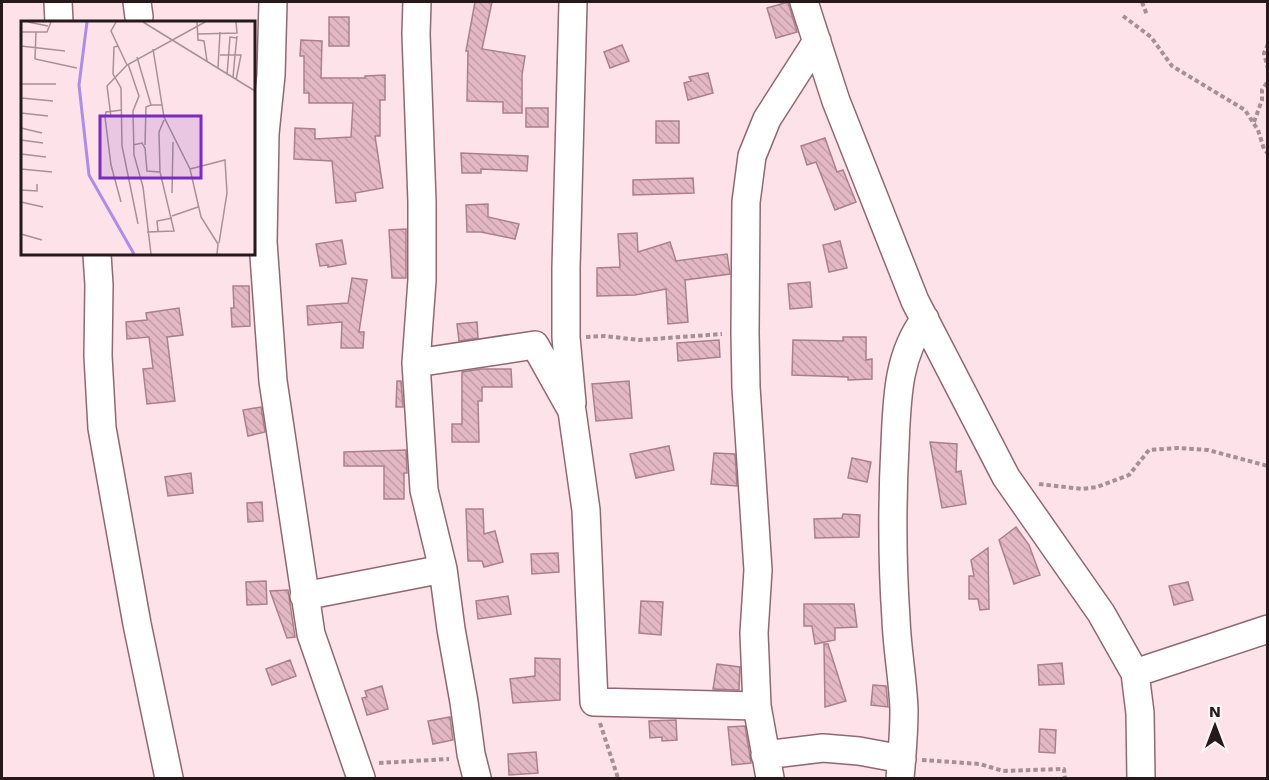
<svg xmlns="http://www.w3.org/2000/svg" width="1269" height="780" viewBox="0 0 1269 780" font-family="'Work Sans',sans-serif">
  <style>
    .building { fill: url(#building-back-hatch); stroke: #a9808c; stroke-width: 1.5 }
    .lines { fill: none; stroke-linecap: round; stroke-linejoin: round }
    .minor-casing { stroke: #906874; stroke-width: 30 }
    .path { stroke: #a69096; stroke-width: 4; stroke-dasharray: 4.5 3; stroke-linecap: butt }
    .minor { stroke: #fff; stroke-width: 27 }
    .inset-river { fill: none; stroke: #ad8de8; stroke-width: 3 }
    .inset-road { fill: none; stroke: #a79197; stroke-width: 1.5 }
    .view { fill: #7b2cbf; fill-opacity: 0.15; stroke: #7b2cbf; stroke-width: 3 }
    .inset-edge { fill: none; stroke: #27181c; stroke-width: 3 }
  </style>
  <defs>
    <pattern id="building-back-hatch" width="6" height="6" patternUnits="userSpaceOnUse" patternTransform="scale(1.5)"><rect width="6" height="6" fill="#e3b8c4"/><path d="M-1 5l2 2M0 0l6 6M5-1l2 2" fill="none" stroke="#c39da8"/></pattern>
  </defs>
  <rect width="100%" height="100%" fill="#fde2e9"/>
  <path class="building" d="M475,2H492L482,49L525,56L522,75V113H503V102L467,101L468,51H466Z
    M788,2L797,32L776,38L767,8Z
    M329,17H349V46H329Z
    M301,40L322,41L321,78H365V76L385,75V100H380V136H375L383,188L355,193L356,201L336,203L332,161L294,159L295,128L315,129V139L351,137L353,103H309V93H304V56H300Z
    M622,45L629,61L610,68L604,52Z
    M708,73L713,93L688,100L684,83L691,81L689,77Z
    M526,108H548V127H526Z
    M656,121H679V143H656Z
    M825,138L837,172L843,170L856,202L835,210L816,162L807,165L801,146Z
    M461,153L528,156L527,171L481,169V173H462Z
    M693,178L694,193L633,195V180Z
    M488,204V217L519,224L515,239L481,232H467L466,205Z
    M406,229V278H392L389,230Z
    M637,233L638,252L670,242L676,261L727,254L730,274L685,280L688,322L668,324L666,289L635,295L597,296V268L620,267L618,234Z
    M342,240L346,264L328,267V265L320,266L316,244Z
    M840,241L847,268L829,272L823,245Z
    M352,278L367,280L359,332H364L363,348H341L342,322L308,325L307,306L348,303Z
    M810,282L812,307L790,309L788,284Z
    M233,286H249L250,326L232,327L231,308H234Z
    M179,308L183,335L167,337L175,401L147,404L143,369L153,368L149,337L127,339L126,322L147,320L146,313Z
    M477,322L478,338L459,341L457,324Z
    M843,337H866V360L872,359V379L848,380V377L792,375L793,340L843,341Z
    M719,340L720,357L678,361L677,343Z
    M481,369H511L512,387H482V401H478L479,442H452V424H462V372Z
    M397,381H401L403,407H396Z
    M629,381L632,418L596,421L592,384Z
    M261,407L265,432L248,436L243,410Z
    M930,442L957,444L956,472L961,471L966,504L942,508Z
    M669,446L674,470L636,478L630,454Z
    M406,450L407,473H404V499H384V466H344V452Z
    M714,453L735,454L737,486L711,484Z
    M852,458L871,462L867,482L848,478Z
    M191,473L193,493L168,496L165,477Z
    M262,502L263,521L248,522L247,503Z
    M466,509H483L484,534L495,531L503,562L484,567L482,561H468Z
    M843,514L860,515L859,537L815,538L814,519L842,518Z
    M1016,527L1029,545L1040,575L1014,584L999,540Z
    M988,548L989,609L980,610L978,599H969V576H974L971,560Z
    M558,553L559,572L532,574L531,554Z
    M266,581L267,604L247,605L246,582Z
    M1188,582L1193,600L1174,605L1169,586Z
    M288,590L295,637L287,638L270,591Z
    M508,596L511,614L478,619L476,601Z
    M641,601L663,602L661,635L639,633Z
    M804,604H854L857,627L835,628V640L815,644L812,626H804Z
    M824,644H828L846,701L825,707Z
    M535,658L560,659V700L513,703L510,679L535,676Z
    M290,660L296,676L272,685L266,669Z
    M1062,663L1064,684L1039,685L1038,665Z
    M717,664L740,667L739,690L713,689Z
    M873,685L886,686L888,707L871,705Z
    M382,686L388,709L367,715L362,698L367,697L365,691Z
    M450,717L453,740L433,744L428,721Z
    M676,720L677,740L662,741V737L650,738L649,721Z
    M745,726L751,763L732,765L728,727Z
    M1040,729L1056,730L1055,753L1039,752Z
    M536,752L538,773L509,775L508,754Z"/>
  <g class="lines">
    <defs>
      <path id="minor" d="M58,2L59,22
        M137,2L139,17
        M273,2L271,75L265,134L263,242L273,381L311,634L361,778
        M417,2L416,34L422,202V280L416,363L424,490L443,569L451,629L464,702L471,754L477,778
        M804,2L836,101L915,301L1006,477L1101,613L1135,673L1140,713L1141,778
        M97,254L99,285L98,356L102,428L137,624L169,778
        M416,363L535,345L572,411L586,510L594,702L757,706
        M572,403L566,337V268L573,2
        M304,596L443,569
        M1135,673L1268,629
        M765,755L823,748L859,751L902,759
        M770,778L757,706L754,633L758,570L746,387L745,333L746,202L752,156L767,119L817,41
        M900,778C902,756 904,733 904,710C903,680 897,649 896,619C892,561 892,503 895,445C897,401 897,356 925,319"/>
    </defs>
    <use href="#minor" class="minor-casing"/>
    <path class="path" d="M1142,2L1147,15
      M1123,16L1151,37L1172,66L1245,110L1258,130L1264,149L1268,154
      M1268,44L1264,53L1268,69
      M1254,122L1262,100V90L1268,81
      M586,337L605,336L639,340L722,334
      M1039,484L1082,489L1097,487L1129,475L1149,450L1177,448L1208,450L1268,466
      M600,723L618,778
      M922,760L980,764L1003,771L1064,769L1065,778
      M379,763L449,759"/>
    <use href="#minor" class="minor"/>
  </g>
  <g transform="translate(21 21)">
    <rect width="234" height="234" fill="#fde2e9"/>
    <path class="inset-river" d="M66,1L58,64L68,154L113,233"/>
    <path class="inset-road" d="M7,1L27,5M95,1L90,10L106,44M122,1L234,70M176,1L177,19L183,20L186,40M0,11H15L14,38L56,47M15,11H26L30,1M177,13L216,12L215,1M0,25L44,30M97,25L93,26L92,53L100,67L101,125L117,203M132,28L143,96L169,148L180,196L197,223L196,233M199,34H214L216,15M116,36L130,84H141M107,43L118,75L112,90L113,134L122,166L130,233M197,47L199,11M206,54L209,16L216,17M212,57L214,34H220L215,59M0,63H35M0,77L32,80M0,92L27,95M90,96L86,65L106,44L184,1M0,107L21,112M0,119L22,122M112,124L121,122L124,127L126,150L139,151M124,124L125,86L130,84M0,133L25,136M0,148L31,151M169,148L204,139L206,172L198,222M0,169L16,170V163M151,172L152,121M0,181L22,186M100,181L90,144L84,96L85,91L101,89M151,195L177,186M137,210L136,200L151,197M126,211L153,210L139,151L138,111L143,99M0,213L21,219"/>
    <path class="view" d="M79,95H180V157H79Z"/>
    <rect width="234" height="234" class="inset-edge"/>
  </g>
  <rect width="1269" height="780" fill="none" stroke="#27181c" stroke-width="6"/>
  <g transform="translate(1215 726)" stroke="#fef5f7" stroke-width="4.5" paint-order="stroke">
  <path d="M0-4.5L10 22L0 15L-10 22Z" fill="#27181c"/>
  <text y="-9" font-size="16" font-weight="bold" text-anchor="middle" fill="#27181c">N</text>
  </g>
</svg>
